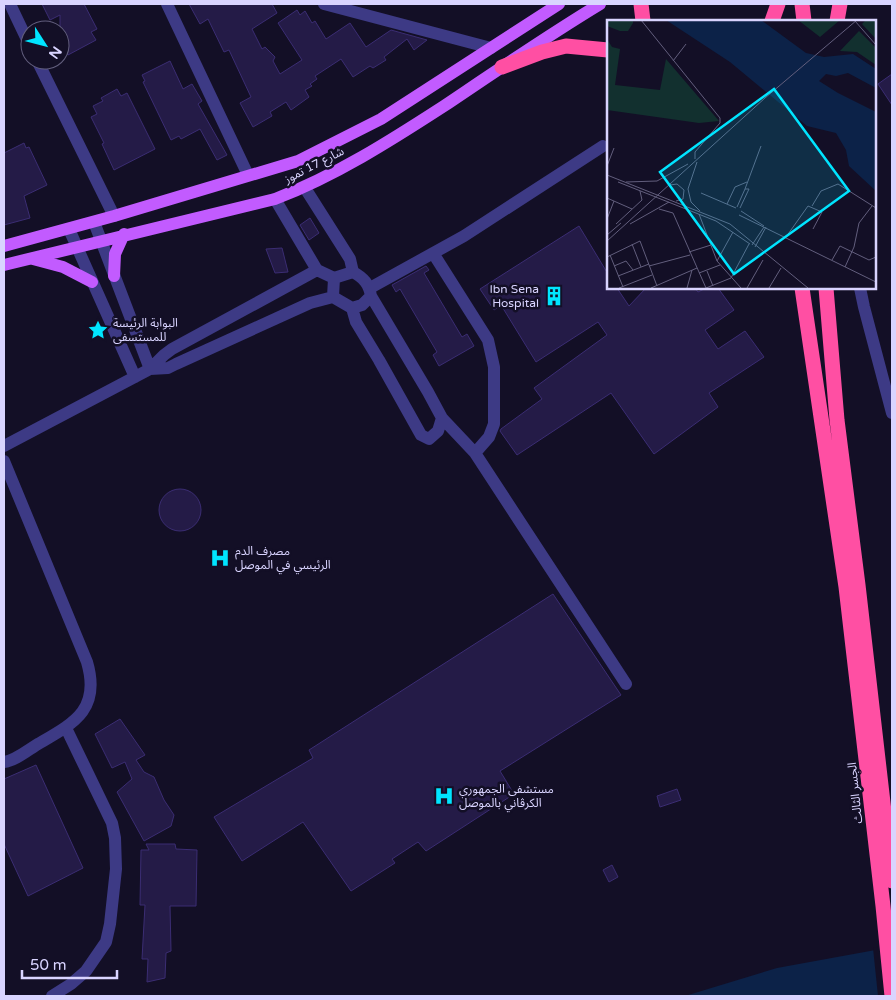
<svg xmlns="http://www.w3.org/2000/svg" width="896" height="1000" viewBox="0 0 896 1000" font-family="'Varela Round','Noto Sans Arabic',sans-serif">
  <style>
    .water { fill: #0c2248 }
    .pier { fill: #130f26 }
    .building { fill: #241b47; stroke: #3b2d73 }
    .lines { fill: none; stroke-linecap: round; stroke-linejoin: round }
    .minor { stroke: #3d3a85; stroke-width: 12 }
    .major { stroke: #c25bff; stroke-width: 12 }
    .highway { stroke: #ff4fa3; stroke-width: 15 }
    .labels { text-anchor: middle; stroke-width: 5; stroke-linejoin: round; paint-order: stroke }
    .street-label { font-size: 12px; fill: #d9d4ff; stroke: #130f26 }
    .poi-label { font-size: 12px; fill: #d9d4ff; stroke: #130f26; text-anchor: start }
    .inset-road { fill: none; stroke: #625e7d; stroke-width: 1 }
    .view { fill: #00e5ff; fill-opacity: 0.15; stroke: #00e5ff; stroke-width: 2.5 }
    .inset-edge { fill: none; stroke: #d9d4ff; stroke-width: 2.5 }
  </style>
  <rect width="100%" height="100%" fill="#130f26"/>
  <path class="water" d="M892,947V996H685L777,968Z"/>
  <path class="pier" d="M892,944V996H878L873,948Z"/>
  <path class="building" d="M42,4H84L97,29L91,32L96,40L68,55L60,40V15L50,20Z
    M189,4H272L277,13L252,29L262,49L265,47L275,57L273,61L280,74L302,60L278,23L297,10L300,15L305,11L312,23L315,21L326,39L350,23L366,47L391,30L427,40L414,50L407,39L384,57L386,60L373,68L370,66L353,77L341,59L315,76L317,79L310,84L312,86L305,90L309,97L291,110L286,102L270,112L272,116L253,127L240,103L251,97L229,50L224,52L208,19L200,24Z
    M170,61L183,89L192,84L202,101L198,104L227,155L217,160L200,129L181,139L179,136L171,140L143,82L145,81L142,75Z
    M892,74V105L878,84Z
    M117,89L121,96L127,93L155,149L114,170L102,144L104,143L91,117L97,114L93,106L103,101L101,98Z
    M24,143L26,148L29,147L47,185L24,196L30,218L4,225V153Z
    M310,218L319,233L309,240L300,225Z
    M579,226L608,274V288H617L629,306L646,288H695L698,292L706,288H718L734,310L705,330L718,349L745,331L764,357L709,393L718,407L654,454L611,393L517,455L500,431L501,429L542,399L534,388L607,335L598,322L536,362L501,305L494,310L480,289Z
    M282,248L288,272L275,273L266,249Z
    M426,266L429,270L424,273L462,337L467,334L474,346L439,366L433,355L437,352L400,289L396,292L392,285Z
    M159 510a21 21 0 1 1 42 0a21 21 0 1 1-42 0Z
    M553,594L621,695L500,771L514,794L426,851L418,842L392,859L395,863L351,891L303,822L242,861L214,817L313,758L309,750Z
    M120,719L145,755L136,760L144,772L154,777L164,800L174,815L171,826L144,841L117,792L132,779L125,762L112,768L95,734Z
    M36,765L83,868L28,896L4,844V779Z
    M677,789L681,800L660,807L657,796Z
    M146,844H175L176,849L197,850L196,906H170L171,951L166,953L165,978L147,982L148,959H142L145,905H140L141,850H149Z
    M612,865L618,877L609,882L603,870Z"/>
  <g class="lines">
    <path class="minor" d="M10,4L30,46
      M167,4L248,175
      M324,4L491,48
      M37,60L114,216
      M305,188L350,259L353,272
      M275,199L317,270L334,278
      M94,222L150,369
      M69,229L135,377
      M433,253L488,340L494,367V424L489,437L475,453
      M353,272C364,278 369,284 371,296L362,305L352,308L333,297L334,278Z
      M370,288L464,236L603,146
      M860,288L864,307L892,413
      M352,308L356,322L379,360L421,435L429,439L438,431L442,418L428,392L371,296
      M150,369L168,368L176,364L310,303L333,297
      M442,418L475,453L626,684
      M4,446L150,369L164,355L172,349L317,270
      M4,461L87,662C101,710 74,723 38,744C28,750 15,761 4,762
      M52,996L71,984L86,971L106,942L110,924L116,869L115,838L112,823L66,728"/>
    <path class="major" d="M4,246L114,216L298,161L381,119L559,4
      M33,259L63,267L92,282
      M4,265L275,199C335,176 390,141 444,106C496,71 547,36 600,4
      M114,276L115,254L124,234"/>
    <path class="highway" d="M641,4L643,21
      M802,4L804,21
      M772,21L778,4
      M837,21L840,4
      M502,67L542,52L566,46L608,50
      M802,288L846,587L883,906L892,996
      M826,288L837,420L858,585L892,881"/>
  </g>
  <defs>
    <symbol id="building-bare" viewBox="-9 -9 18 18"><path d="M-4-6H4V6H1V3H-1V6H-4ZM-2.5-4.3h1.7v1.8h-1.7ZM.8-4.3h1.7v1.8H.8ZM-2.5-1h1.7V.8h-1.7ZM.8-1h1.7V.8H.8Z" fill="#00e5ff" stroke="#130f26" stroke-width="2.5" paint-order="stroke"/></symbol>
    <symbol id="sight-bare" viewBox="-9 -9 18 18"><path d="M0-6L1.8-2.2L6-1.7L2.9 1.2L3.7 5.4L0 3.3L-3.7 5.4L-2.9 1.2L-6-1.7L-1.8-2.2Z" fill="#00e5ff" stroke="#130f26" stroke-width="2.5" paint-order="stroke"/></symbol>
    <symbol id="hospital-bare" viewBox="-9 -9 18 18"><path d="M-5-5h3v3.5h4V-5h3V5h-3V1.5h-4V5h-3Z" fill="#00e5ff" stroke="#130f26" stroke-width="2.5" paint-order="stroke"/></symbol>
  </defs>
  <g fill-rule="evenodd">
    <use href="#building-bare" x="540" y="282" width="28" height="28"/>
    <use href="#sight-bare" x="84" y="316" width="28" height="28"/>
    <use href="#hospital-bare" x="206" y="544" width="28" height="28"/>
    <use href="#hospital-bare" x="430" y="782" width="28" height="28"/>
  </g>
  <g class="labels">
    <g class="street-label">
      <text transform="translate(314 165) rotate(-27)" y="4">شارع 17 تموز</text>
      <text transform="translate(855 793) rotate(-96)" y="4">الجسر الثالث</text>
    </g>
    <g class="poi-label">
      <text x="539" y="293" text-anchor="end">Ibn Sena<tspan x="539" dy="14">Hospital</tspan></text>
      <text x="113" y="327">البوابة الرئيسة<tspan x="113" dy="14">للمستسفى</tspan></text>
      <text x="235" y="555">مصرف الدم<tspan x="235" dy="14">الرئيسي في الموصل</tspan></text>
      <text x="459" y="793">مستشفى الجمهوري<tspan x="459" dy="14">الكرڤاني بالموصل</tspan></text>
    </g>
  </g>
  <g transform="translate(607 20)">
    <rect width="269" height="269" fill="#130f26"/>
    <path d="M0,0H26V3L21,11H13L0,6ZM191,0H233L213,17ZM259,0H269V19L255,4ZM252,11L269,28V45L250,32L233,31ZM0,19L5,27L13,29L8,65L53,70L59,39L112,101L92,103L0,90Z" fill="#12302f"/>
    <path d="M59,0H154L199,33L217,37L246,34L269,49V68L241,53L229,56L219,54L212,61L231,73L269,92V171L242,146L239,130L229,113L200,106L123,42Z" fill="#0c2248"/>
    <path class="inset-road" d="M34,0L113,98V103L88,132V139M248,1L269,25M66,41L79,24M90,142L81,169L84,182L93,191M0,146L7,128M0,155L123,204L201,268M11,162L109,201L143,224M19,162L50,161L81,144M63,165L70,164L77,170L76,179L69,181M138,169L154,126M94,173L129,188M0,178L25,189M120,184L128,167L140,162M205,186L214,171L231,164L269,188M130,187L138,169H142L133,188M52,189L66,193L99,268L124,258L142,224M134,191L157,206M92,194L110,241L134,268M132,195L269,262M0,199L7,181M9,204L35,180L33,171M23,204L62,182M0,215L14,203M179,217L201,186L215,192L206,209M0,221L158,78L250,0M25,224L34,247M145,225L157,207M148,227L159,207M82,232L104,225M3,235L16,267M0,237L33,221L50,266M225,240L233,226L262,240L269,237M110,241L126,212M7,246L19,241L26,250M42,246L83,235M238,247L247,227L252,203L265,186M100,251L106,266M92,253L113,245M11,256L42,244M12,268L45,255M44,268L90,248M80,268L85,250M140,268L156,240M162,268L174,248"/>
    <path class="view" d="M167,69L242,171L127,254L53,152Z"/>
    <rect width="269" height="269" class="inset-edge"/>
  </g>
  <rect width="896" height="1000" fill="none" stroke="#d9d4ff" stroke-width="10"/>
  <g transform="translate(45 45) rotate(126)"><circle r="24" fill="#130f26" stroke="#625e7d"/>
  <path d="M0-4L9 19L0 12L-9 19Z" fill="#00e5ff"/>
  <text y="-8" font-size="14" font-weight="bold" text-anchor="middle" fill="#d9d4ff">N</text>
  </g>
  <path d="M22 970v8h95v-8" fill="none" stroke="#d9d4ff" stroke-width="2.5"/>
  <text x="30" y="970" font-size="15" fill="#d9d4ff" stroke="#130f26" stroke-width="4" paint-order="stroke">50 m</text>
</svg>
